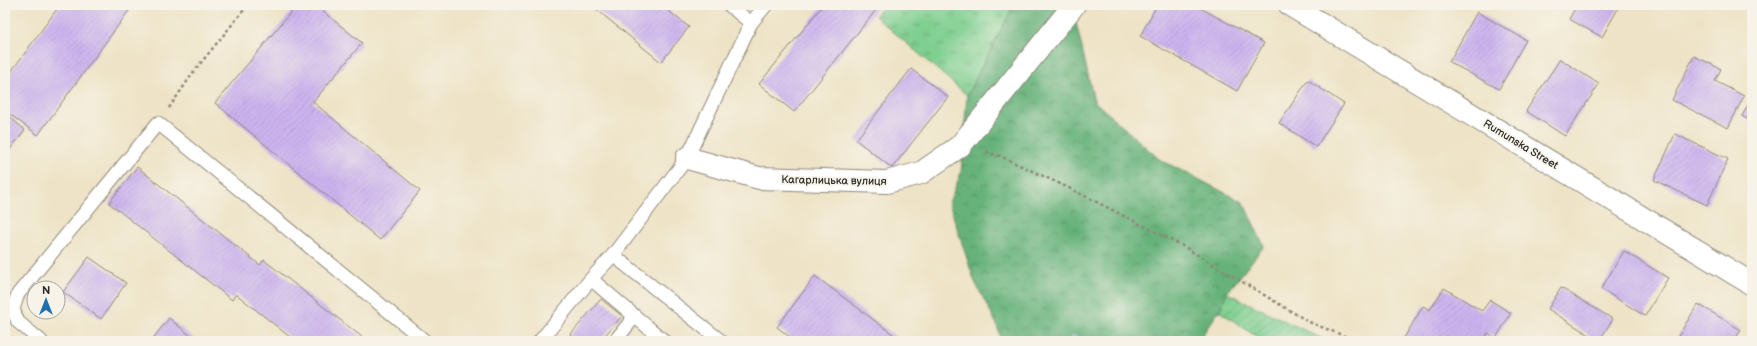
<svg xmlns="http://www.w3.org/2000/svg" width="1757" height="346" viewBox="0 0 1757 346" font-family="'Balsamiq Sans',sans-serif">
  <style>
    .grass { fill: url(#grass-tufts); stroke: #547d5e }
    .forest { fill: url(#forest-crowns); stroke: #486e52 }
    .garden { fill: url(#garden-furrows); stroke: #547d5e }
    .building { fill: url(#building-hatch) }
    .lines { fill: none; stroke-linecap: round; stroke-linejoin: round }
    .lane-casing { stroke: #8c8778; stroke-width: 15 }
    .street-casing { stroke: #8c8778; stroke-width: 24 }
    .path { stroke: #8c8778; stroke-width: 2.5; stroke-dasharray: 3 3; stroke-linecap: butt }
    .lane { stroke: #fff; stroke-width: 13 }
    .street { stroke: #fff; stroke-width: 22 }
    .labels { text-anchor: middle; stroke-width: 3.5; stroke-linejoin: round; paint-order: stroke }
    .street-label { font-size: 11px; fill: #2b2b2b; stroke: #f7f3e8 }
  </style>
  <defs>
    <pattern id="grass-tufts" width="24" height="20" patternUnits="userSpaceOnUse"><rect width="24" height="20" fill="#7ecf90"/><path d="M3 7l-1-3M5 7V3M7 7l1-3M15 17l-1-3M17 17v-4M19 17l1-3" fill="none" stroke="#67a876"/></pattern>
    <pattern id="forest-crowns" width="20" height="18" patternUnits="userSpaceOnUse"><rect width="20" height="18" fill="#66b27a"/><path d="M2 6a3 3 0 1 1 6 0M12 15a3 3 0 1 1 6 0" fill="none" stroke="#549164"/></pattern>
    <pattern id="garden-furrows" width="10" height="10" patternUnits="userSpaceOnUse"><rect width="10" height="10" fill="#7ecf90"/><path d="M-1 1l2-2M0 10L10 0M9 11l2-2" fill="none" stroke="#67a876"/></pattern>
    <pattern id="building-hatch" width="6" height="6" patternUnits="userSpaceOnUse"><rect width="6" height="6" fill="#ccb3ef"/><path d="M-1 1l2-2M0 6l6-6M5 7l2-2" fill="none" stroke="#af9acd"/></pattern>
  </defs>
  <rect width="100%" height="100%" fill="#f7f3e8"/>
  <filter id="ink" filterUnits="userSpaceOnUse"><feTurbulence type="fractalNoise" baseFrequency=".025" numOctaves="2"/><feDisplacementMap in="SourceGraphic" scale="8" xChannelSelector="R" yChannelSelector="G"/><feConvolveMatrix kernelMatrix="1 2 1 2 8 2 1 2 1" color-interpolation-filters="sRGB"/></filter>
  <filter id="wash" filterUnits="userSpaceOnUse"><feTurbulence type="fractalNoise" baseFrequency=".012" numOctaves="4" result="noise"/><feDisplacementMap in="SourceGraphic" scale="16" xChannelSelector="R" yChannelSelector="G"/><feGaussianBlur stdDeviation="0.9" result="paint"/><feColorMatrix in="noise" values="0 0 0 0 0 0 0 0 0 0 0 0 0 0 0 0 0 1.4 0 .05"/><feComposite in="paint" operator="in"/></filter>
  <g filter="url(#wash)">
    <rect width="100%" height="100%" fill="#eee3c6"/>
    <path class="grass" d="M883,5H1014L967,95L875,16Z"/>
    <path class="forest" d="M1014,5H1072L1094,101L1159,159L1243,202L1264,246L1227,293L1219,311L1198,341H1001L997,325L974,280L949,203L961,173L967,95Z"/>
    <path class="garden" d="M1227,293L1327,341H1263L1219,311Z"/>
    <g id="blocks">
      <path class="building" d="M60,5H133L38,135L5,111V80Z
        M297,5H315L362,43L313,102L420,191L380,240L215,103Z
        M591,5H661L689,27L661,62Z
        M823,5H880L794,112L759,84Z
        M1157,5H1195L1264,43L1237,91L1140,36Z
        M1577,5H1620L1602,37L1569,19Z
        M1477,12L1526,40L1499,89L1449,62Z
        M1694,56L1721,69L1715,81L1744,96L1728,128L1672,100Z
        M1560,59L1599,84L1565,136L1526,111Z
        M911,69L948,97L892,168L856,140Z
        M1308,80L1344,104L1316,147L1279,123Z
        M1752,98V122L1742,116Z
        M5,113L25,130L5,156Z
        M1675,134L1728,159L1707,205L1654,180Z
        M137,167L260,265L264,260L367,341H295L236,294L232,300L109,203Z
        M1624,251L1668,278L1645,316L1601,289Z
        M89,257L126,283L101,319L63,292Z
        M815,276L902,341H795L777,327Z
        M1444,288L1482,311L1490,300L1511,313L1496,338L1488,333L1484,341H1410L1404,338L1423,306L1430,310Z
        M1561,288L1613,319L1599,341L1548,309Z
        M601,299L622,316L600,341H565Z
        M1698,304L1741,330L1734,341H1675Z
        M169,318L197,341H151Z
        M1073,335L1083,341H1069Z"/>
    </g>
  </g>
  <g filter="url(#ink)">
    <use href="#blocks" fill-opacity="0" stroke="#8c8778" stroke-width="1"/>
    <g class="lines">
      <defs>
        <path id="lane" d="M729,5L751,23
          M613,255L721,341
          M591,279L664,341
          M41,341L18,322L13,309L18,294L158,123L425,341
          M540,341L591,279L613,255L687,158L751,23L766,5
          M615,341L635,316"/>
        <path id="street" d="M1290,5L1752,284
          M687,158L759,178L887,182L921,173L960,146L1074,5"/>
      </defs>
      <use href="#lane" class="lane-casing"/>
      <use href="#street" class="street-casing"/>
      <path class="path" d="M169,108L195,70L248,5
        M986,152L1000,156L1071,189L1181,245L1309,322L1357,341"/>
      <use href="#lane" class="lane"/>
      <use href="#street" class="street"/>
    </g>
  </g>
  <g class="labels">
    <g class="street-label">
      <text transform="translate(1521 144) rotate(31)" y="4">Rumunska Street</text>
      <text transform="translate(834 180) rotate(1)" y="4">Кагарлицька вулиця</text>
    </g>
  </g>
  <rect width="1757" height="346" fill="none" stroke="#f7f3e8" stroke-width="20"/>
  <g transform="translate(46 300)"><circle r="19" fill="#f7f3e8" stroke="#a5a39c"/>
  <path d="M0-3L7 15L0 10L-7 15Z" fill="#1f6fb2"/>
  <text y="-6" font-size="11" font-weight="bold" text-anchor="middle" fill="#2b2b2b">N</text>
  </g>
</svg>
